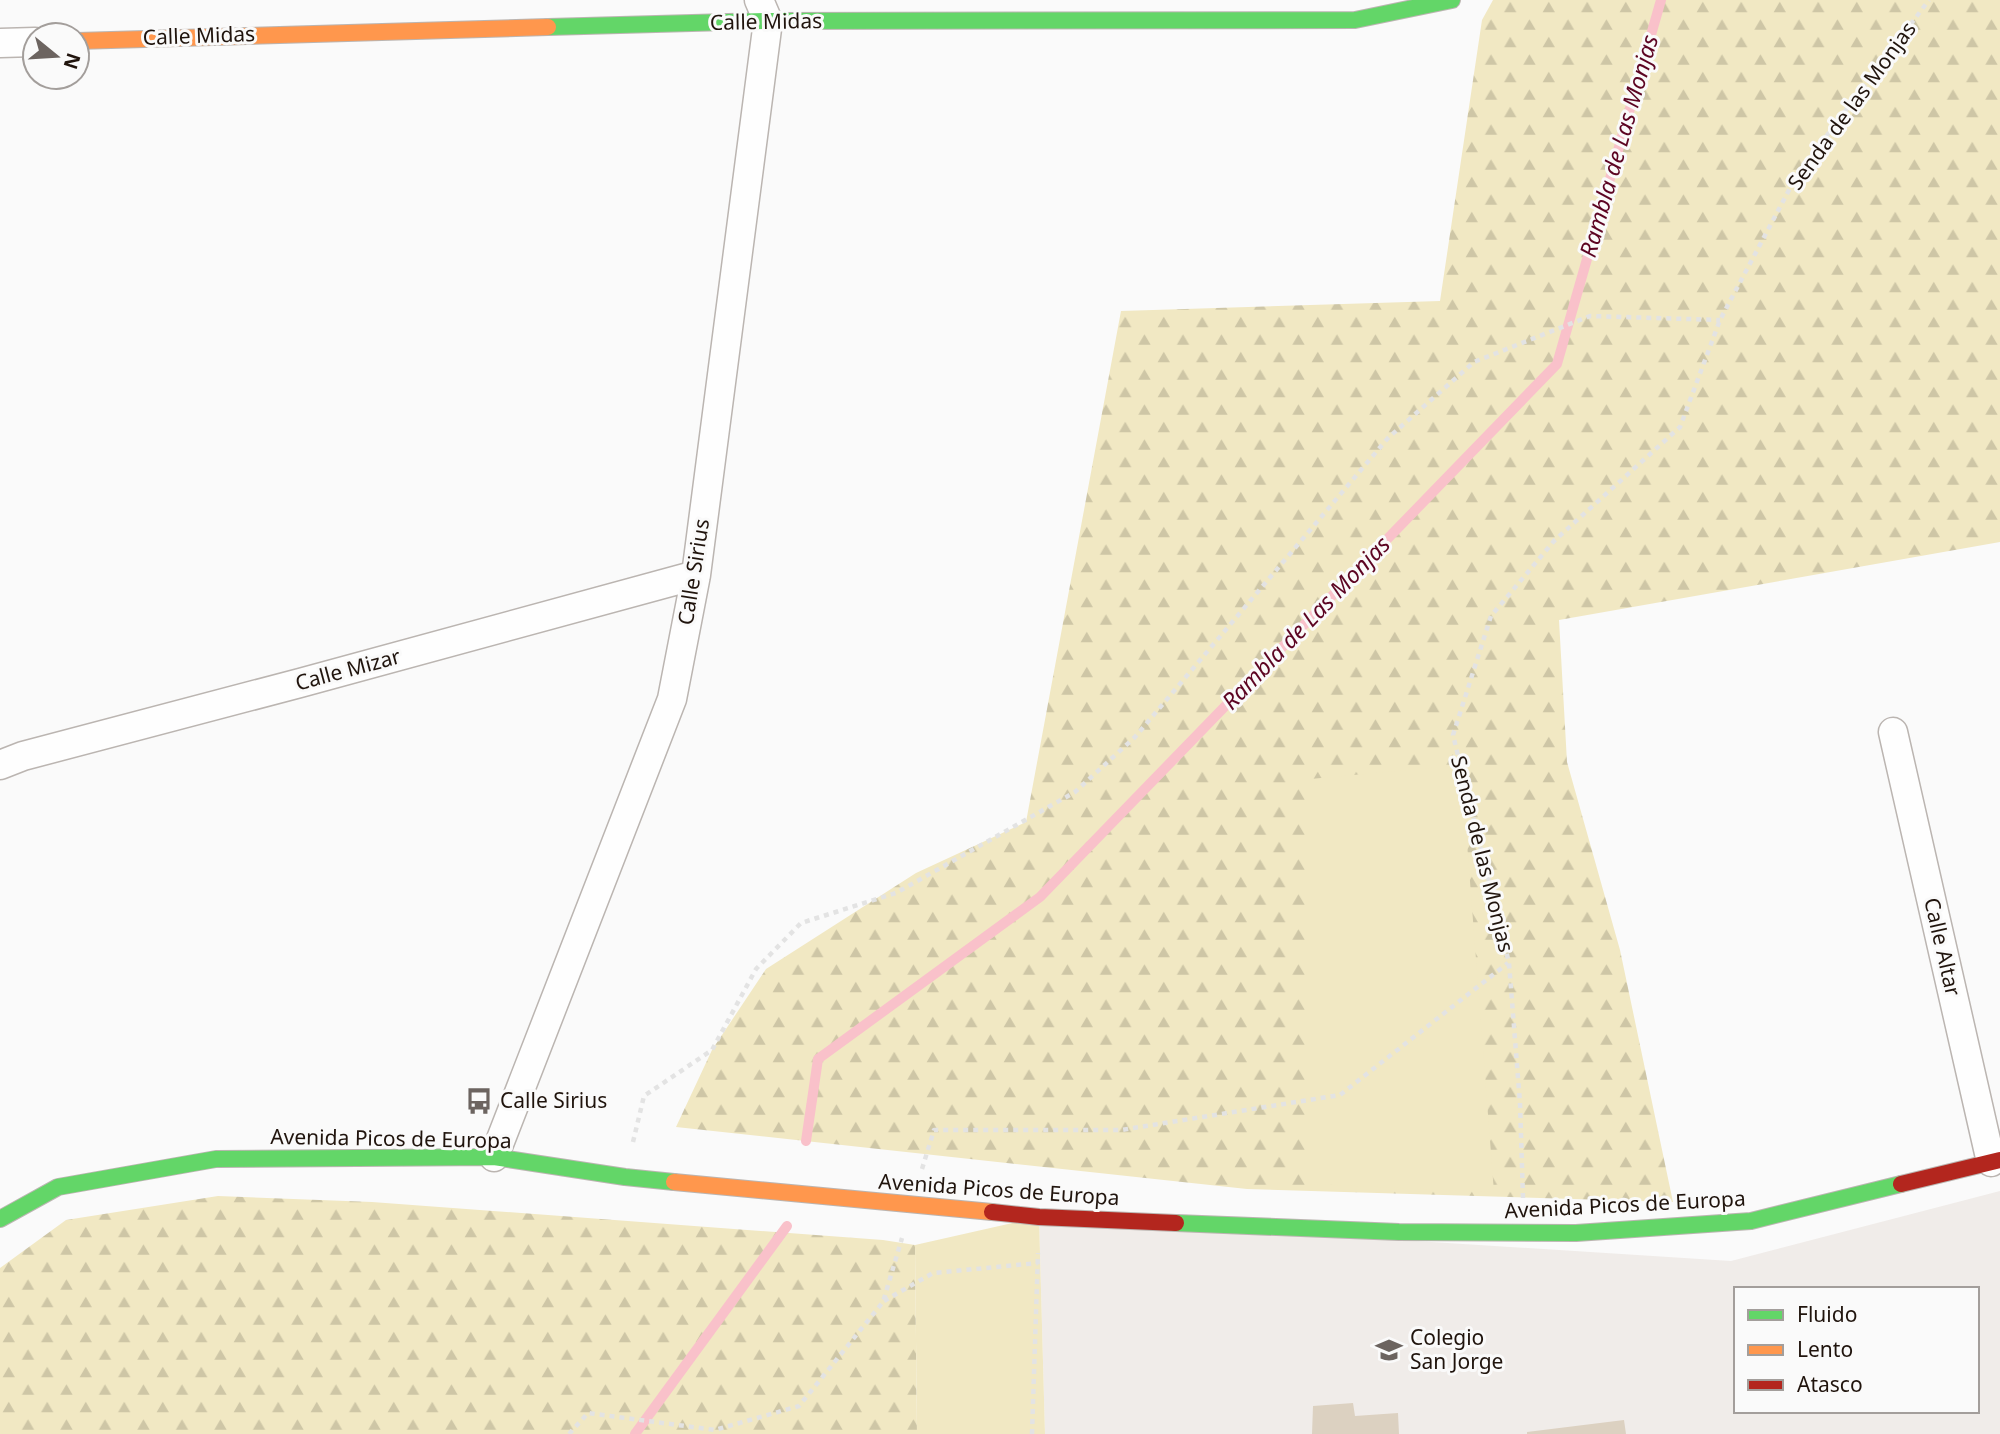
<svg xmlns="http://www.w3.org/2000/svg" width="2000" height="1434" viewBox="0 0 2000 1434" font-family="'Noto Sans',sans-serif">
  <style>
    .built { fill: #f0ece9; fill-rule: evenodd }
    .forest { fill: url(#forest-firs) }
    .park { fill: #f1e8c3 }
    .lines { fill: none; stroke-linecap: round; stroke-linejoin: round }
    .stream { stroke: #f9c1ca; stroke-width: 10 }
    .building { fill: #dcd1c1 }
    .street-casing { stroke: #bbb5b1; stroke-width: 31 }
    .fast-casing { stroke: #bbb5b1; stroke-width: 18 }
    .slow-casing { stroke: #bbb5b1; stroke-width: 18 }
    .jam-casing { stroke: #bbb5b1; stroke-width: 18 }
    .path { stroke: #e3e3e3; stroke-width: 4.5; stroke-dasharray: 5 5; stroke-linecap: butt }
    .street { stroke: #fefefe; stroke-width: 28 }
    .fast { stroke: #63d668; stroke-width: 16 }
    .slow { stroke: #ff974d; stroke-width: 16 }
    .jam { stroke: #b3261e; stroke-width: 16 }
    .labels { text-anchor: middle; stroke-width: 6; stroke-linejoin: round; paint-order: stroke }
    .street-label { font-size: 21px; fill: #20140d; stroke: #fafafa }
    .poi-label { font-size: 21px; fill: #20140d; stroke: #fafafa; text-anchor: start }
    .water-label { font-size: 23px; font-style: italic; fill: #5c0422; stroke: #fafafa }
  </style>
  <defs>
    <pattern id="forest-firs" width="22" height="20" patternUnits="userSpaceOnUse" patternTransform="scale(1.75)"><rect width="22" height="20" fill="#f1e8c3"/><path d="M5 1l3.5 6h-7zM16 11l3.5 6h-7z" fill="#cec6a6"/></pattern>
  </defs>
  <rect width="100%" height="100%" fill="#fafafa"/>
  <path class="built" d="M2000,1191V1434H1045L1039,1217L1731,1261ZM1736,1289H1977V1411H1736Z"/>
  <path class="forest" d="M1493,0H2000V542L1559,620L1567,762L1620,950L1673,1202L1247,1189L676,1127L712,1050L766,969L916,873L1026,822L1121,311L1440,301L1482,20Z
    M218,1196L372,1202L883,1240L915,1245L917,1434H0V1268L66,1220Z"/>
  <path class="park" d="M1461,765L1494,1192L1310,1184V779Z
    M1039,1217L1045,1434H917L915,1245Z"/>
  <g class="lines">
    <path class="stream" d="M806,1141L818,1059L1040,897L1557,364L1661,0
      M635,1434L787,1226"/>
  </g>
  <path class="building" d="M1353,1403L1355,1416L1398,1413L1399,1434H1312L1313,1406Z
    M1624,1420L1626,1434H1527V1432Z"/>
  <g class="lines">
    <defs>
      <path id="street" d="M0,43L35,42
        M1893,732L1991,1162
        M0,765L23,756L300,683L696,575
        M494,1157L672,699L696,575L768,21L759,0"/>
      <path id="fast" d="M548,27L768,21L1355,20L1452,0
        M0,1219L58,1187L216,1159L494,1157L625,1177L674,1182
        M1176,1223L1399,1232L1576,1233L1751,1221L1901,1184"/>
      <path id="slow" d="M77,41L548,27
        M674,1182L992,1212"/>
      <path id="jam" d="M1901,1184L2000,1160
        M992,1212L1039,1217L1176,1223"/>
    </defs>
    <use href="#street" class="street-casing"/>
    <use href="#fast" class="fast-casing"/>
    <use href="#slow" class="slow-casing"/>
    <use href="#jam" class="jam-casing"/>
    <path class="path" d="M633,1142L644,1096L712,1050L756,969L801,923L896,893L1075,792L1135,737L1388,438L1474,362L1590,316L1720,320
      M922,1169L934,1130H1121L1340,1095L1508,963
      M1523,1198L1520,1103L1509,963L1453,735L1491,616L1554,541L1680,427L1720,320L1797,175L1929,0
      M884,1301L933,1273L1038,1263
      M569,1434L588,1413L715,1430L799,1406L883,1302L902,1238
      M1032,1434L1038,1253"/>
    <use href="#street" class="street"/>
    <use href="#fast" class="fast"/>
    <use href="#slow" class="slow"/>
    <use href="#jam" class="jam"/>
  </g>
  <defs>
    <symbol id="bus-bare" viewBox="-9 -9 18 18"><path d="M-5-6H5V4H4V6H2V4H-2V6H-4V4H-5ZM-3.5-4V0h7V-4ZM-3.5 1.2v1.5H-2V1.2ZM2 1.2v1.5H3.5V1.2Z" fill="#6c6460" stroke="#fafafa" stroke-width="2.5" paint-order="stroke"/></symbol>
    <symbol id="school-bare" viewBox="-9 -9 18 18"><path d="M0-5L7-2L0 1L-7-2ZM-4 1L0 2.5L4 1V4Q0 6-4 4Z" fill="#6c6460" stroke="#fafafa" stroke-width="2.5" paint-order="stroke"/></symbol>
  </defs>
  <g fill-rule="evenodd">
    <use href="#bus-bare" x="460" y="1082" width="38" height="38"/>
    <use href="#school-bare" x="1370" y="1331" width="38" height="38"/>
  </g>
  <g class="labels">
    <g class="street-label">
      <text transform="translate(766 22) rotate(-1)" y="7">Calle Midas</text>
      <text transform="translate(199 36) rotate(-2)" y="7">Calle Midas</text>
      <text transform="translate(1852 106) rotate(-54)" y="7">Senda de las Monjas</text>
      <text transform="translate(694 572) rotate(-81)" y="7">Calle Sirius</text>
      <text transform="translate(348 670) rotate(-15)" y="7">Calle Mizar</text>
      <text transform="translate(1482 854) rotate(76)" y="7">Senda de las Monjas</text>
      <text transform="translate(1942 947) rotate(77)" y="7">Calle Altar</text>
      <text transform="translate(391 1139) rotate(1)" y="7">Avenida Picos de Europa</text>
      <text transform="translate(999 1190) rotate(4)" y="7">Avenida Picos de Europa</text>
      <text transform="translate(1625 1205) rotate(-3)" y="7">Avenida Picos de Europa</text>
    </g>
    <g class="poi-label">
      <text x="500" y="1108">Calle Sirius</text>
      <text x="1410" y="1345">Colegio<tspan x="1410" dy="24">San Jorge</tspan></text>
    </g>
    <g class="water-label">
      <text transform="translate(1619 146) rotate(-74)" y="8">Rambla de Las Monjas</text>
      <text transform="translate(1306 623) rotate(-46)" y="8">Rambla de Las Monjas</text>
    </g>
  </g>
  <rect x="1734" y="1287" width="245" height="126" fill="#fafafa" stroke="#a39e9b" stroke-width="2"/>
  <rect x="1748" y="1310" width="35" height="10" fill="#63d668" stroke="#a39e9b" stroke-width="2"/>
  <text x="1797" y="1322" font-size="21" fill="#20140d">Fluido</text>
  <rect x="1748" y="1345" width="35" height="10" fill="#ff974d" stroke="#a39e9b" stroke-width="2"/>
  <text x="1797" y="1357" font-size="21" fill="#20140d">Lento</text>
  <rect x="1748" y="1380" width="35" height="10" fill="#b3261e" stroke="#a39e9b" stroke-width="2"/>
  <text x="1797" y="1392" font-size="21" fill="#20140d">Atasco</text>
  <g transform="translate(56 56) rotate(108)"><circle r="33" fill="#fafafa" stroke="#a39e9b" stroke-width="2"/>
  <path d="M0-5L12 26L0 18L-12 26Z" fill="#6c6460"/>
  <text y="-10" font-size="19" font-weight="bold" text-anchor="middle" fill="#20140d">N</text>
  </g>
</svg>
